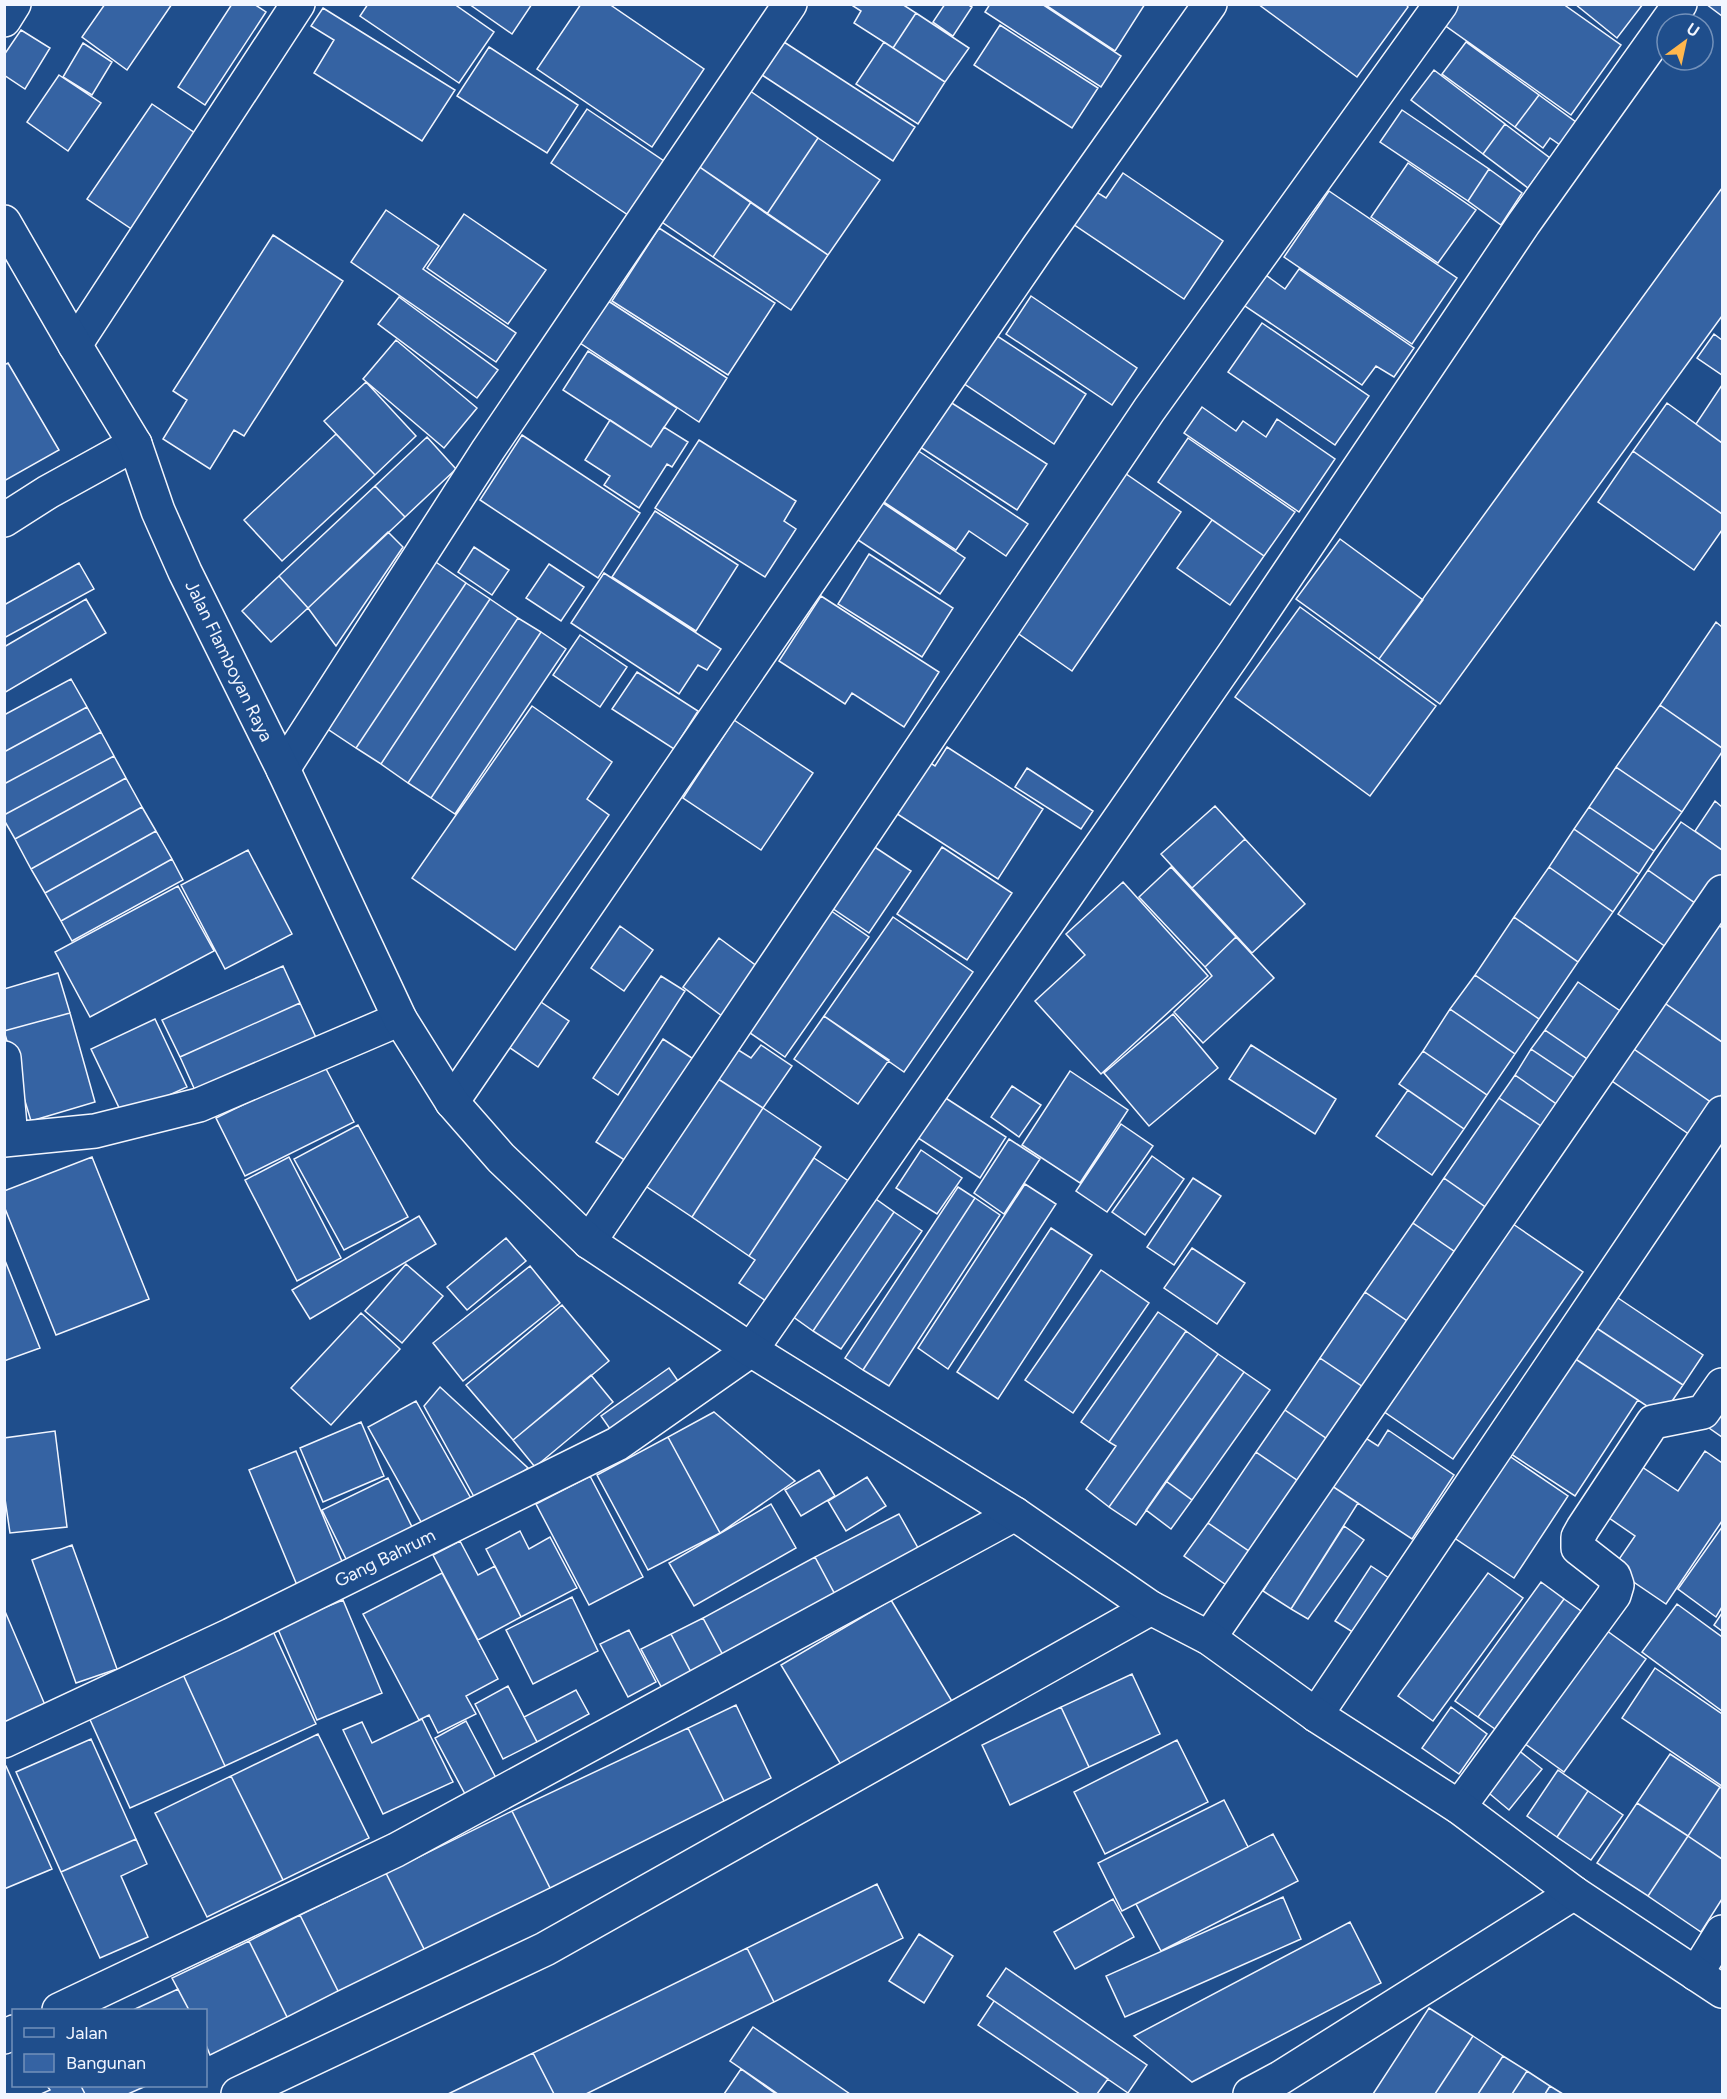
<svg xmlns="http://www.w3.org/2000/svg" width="1727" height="2099" viewBox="0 0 1727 2099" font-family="Figtree,sans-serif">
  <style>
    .building { fill: #3563a3; stroke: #f2f6ff; stroke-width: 1.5 }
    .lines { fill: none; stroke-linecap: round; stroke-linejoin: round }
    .minor-casing { stroke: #f2f6ff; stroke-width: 36 }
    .major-casing { stroke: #f2f6ff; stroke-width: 36 }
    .minor { stroke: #1f4e8c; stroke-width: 33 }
    .major { stroke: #1f4e8c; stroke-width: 33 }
    .labels { text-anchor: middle; stroke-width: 4.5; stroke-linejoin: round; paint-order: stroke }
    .street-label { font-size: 18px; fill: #f2f6ff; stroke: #1f4e8c }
  </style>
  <rect width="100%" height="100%" fill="#1f4e8c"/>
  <path class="building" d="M105,4H172L127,70L82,37Z
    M232,4H254L266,12L205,105L178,87Z
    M368,4H454L494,32L459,83L360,16Z
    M469,4H532L512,34Z
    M581,4H609L704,69L652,147L537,69Z
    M850,4H902L916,13L893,48L854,23L861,11Z
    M945,4H967L972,7L953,36L933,22Z
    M990,4H1042L1121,56L1101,87L985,12Z
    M1044,4H1145L1115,51Z
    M1258,4H1406L1408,7L1357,77Z
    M1452,4H1563L1621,45L1571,115L1440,22Z
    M1575,4H1643L1617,38Z
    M1706,4H1722V16Z
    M323,8L455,90L422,141L314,73L334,40L311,26Z
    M916,13L969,48L945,82L893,48Z
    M1000,25L1098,88L1072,128L974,65Z
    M21,30L50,48L25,89L4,75V55Z
    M784,42L915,127L893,161L762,75Z
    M884,42L945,82L918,124L856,84Z
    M1466,42L1539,95L1515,127L1442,74Z
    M83,43L112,62L92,95L63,77Z
    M489,47L578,105L547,153L457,96Z
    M1434,70L1505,124L1483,154L1411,100Z
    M59,75L101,103L68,151L27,122Z
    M743,86L818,138L767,214L691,161Z
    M1539,95L1580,125L1563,147L1550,138L1543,148L1515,127Z
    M152,104L201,137L136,232L87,199Z
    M587,109L664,161L628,215L551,163Z
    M1402,110L1489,169L1468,201L1380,142Z
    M1505,124L1550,158L1528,188L1483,154Z
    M818,138L880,180L828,255L767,214Z
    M691,161L751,202L713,257L653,216Z
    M1408,163L1476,210L1438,263L1371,217Z
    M1489,169L1522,193L1501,225L1468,201Z
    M1123,173L1223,241L1184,299L1067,220L1090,188L1106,198Z
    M1722,188V316L1440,704L1379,659Z
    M1329,191L1457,278L1412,344L1284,257Z
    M751,202L828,255L791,310L713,257Z
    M386,210L439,246L423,269L516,333L496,362L351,262Z
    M464,214L546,270L508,324L427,268Z
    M659,228L775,303L728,375L612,301Z
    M273,235L343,281L244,436L234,430L210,469L163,439L187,400L173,391Z
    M1299,269L1414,348L1394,377L1376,366L1362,385L1242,304L1263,273L1285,289Z
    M599,295L727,378L699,422L571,337Z
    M1031,296L1137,368L1112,405L1006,334Z
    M399,297L498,370L477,398L378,324Z
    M1262,323L1369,396L1335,445L1228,372Z
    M988,330L1086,394L1054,444L957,379Z
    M1714,334L1722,340V375L1697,358Z
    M396,340L477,408L444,448L363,379Z
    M588,351L677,408L651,447L563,390Z
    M8,363L59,450L4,481V365Z
    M366,382L416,436L375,475L324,421Z
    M1722,385V443L1696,424Z
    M944,398L1047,464L1017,510L914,443Z
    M1667,403L1722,443V514L1633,451Z
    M1202,407L1236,431L1243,421L1266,437L1277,419L1335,459L1299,512L1184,433Z
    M610,420L651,447L664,427L688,442L672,467L667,464L639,508L604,485L610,476L585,460Z
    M336,434L375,475L282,561L244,520Z
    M522,435L640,513L598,578L480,500Z
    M427,437L456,469L405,517L375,486Z
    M1188,438L1295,512L1264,556L1158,482Z
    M699,440L796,501L784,521L796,529L765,577L655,508Z
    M911,446L1028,524L1006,556L969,531L956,550L878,498Z
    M1633,451L1722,514V530L1694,570L1598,502Z
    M1119,469L1181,512L1072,671L1010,628Z
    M375,486L405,517L308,608L279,576Z
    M877,499L965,558L940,594L852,536Z
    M655,511L738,565L696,631L612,577Z
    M1212,520L1264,556L1230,605L1177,568Z
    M388,532L403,547L336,646L308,608Z
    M1340,539L1423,600L1379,659L1296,599Z
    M474,547L509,570L492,595L458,572Z
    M869,554L953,608L922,657L838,604Z
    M430,558L466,583L356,748L320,724Z
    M79,563L94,589L4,638V605Z
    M549,564L584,587L561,621L526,598Z
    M604,573L721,649L707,670L698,665L679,694L571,623Z
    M279,576L308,608L271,642L242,611Z
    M466,583L490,599L381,764L356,748Z
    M821,596L939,672L904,727L852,693L845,704L779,661Z
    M86,599L106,633L4,693V647Z
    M490,599L518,618L408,783L381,764Z
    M1300,607L1436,706L1370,796L1235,697Z
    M518,618L541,632L431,798L408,783Z
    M1716,622L1722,627V748L1660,705Z
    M541,632L566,649L455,814L431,798Z
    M580,635L627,667L600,707L553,675Z
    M637,672L698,711L674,749L612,709Z
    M71,679L87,707L4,752V715Z
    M1660,705L1722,748V752L1682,812L1616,767Z
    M532,706L612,762L587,799L609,815L515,950L412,878Z
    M87,707L101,732L4,784V752Z
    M734,720L813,773L761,850L683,798Z
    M101,732L114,756L4,815V784Z
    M947,747L1043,809L998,879L888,808L921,757L935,766Z
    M114,756L126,778L15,839L4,820V815Z
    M1616,767L1682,812L1654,851L1589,807Z
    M1027,768L1093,811L1081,829L1015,787Z
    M126,778L142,807L31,869L15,839Z
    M1715,801L1722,807V850L1695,831Z
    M1215,806L1245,839L1192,888L1161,854Z
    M142,807L156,831L45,893L31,869Z
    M1589,807L1654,851L1639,874L1574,829Z
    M1681,822L1722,850V878L1702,908L1648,870Z
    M1574,829L1639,874L1613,912L1549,867Z
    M156,831L172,859L61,921L45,893Z
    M1245,839L1305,904L1252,953L1192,888Z
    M867,842L911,871L869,933L826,904Z
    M942,847L1012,893L967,960L897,914Z
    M248,850L292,934L225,969L181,885Z
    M172,859L183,880L72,941L61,921Z
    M1171,867L1236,937L1205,967L1139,897Z
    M1549,867L1613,912L1578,962L1514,917Z
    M1648,870L1702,908L1672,951L1618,914Z
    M1123,882L1208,976L1101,1074L1035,1001L1085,955L1066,934Z
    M178,886L214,951L90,1017L55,952Z
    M824,906L869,937L785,1057L740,1026Z
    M893,917L973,972L904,1072L824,1016Z
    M1514,917L1578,962L1539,1019L1475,975Z
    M1716,923L1722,928V1042L1663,1002Z
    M620,926L653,950L624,991L591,968Z
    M1236,937L1274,978L1203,1043L1174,1012L1212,976L1205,967Z
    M719,938L758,967L722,1016L683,987Z
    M283,966L300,1003L180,1057L162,1020Z
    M58,973L70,1013L4,1031V989Z
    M1475,975L1539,1019L1515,1054L1450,1009Z
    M661,976L685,991L618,1095L593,1078Z
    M1578,982L1629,1017L1596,1065L1545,1030Z
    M532,996L569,1021L538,1067L500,1041Z
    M1663,1002L1722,1042V1094L1715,1105L1631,1047Z
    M300,1003L318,1042L198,1097L180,1057Z
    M1450,1009L1515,1054L1487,1095L1423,1051Z
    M70,1013L95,1102L31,1121L4,1031Z
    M1173,1014L1218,1068L1149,1126L1104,1073Z
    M824,1016L889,1060L858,1104L794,1059Z
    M155,1019L187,1087L123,1116L91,1049Z
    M1545,1030L1596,1065L1583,1084L1531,1049Z
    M663,1039L701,1064L634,1166L596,1142Z
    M761,1045L792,1066L763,1108L712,1075L732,1046L751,1058Z
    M1251,1045L1336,1099L1315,1134L1229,1079Z
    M1631,1047L1715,1105L1693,1137L1609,1079Z
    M1531,1049L1583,1084L1565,1110L1515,1075Z
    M1423,1051L1487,1095L1464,1129L1399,1084Z
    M324,1065L354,1122L245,1176L216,1118Z
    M1070,1071L1128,1110L1080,1183L1022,1145Z
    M712,1075L763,1108L692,1217L641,1183Z
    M1515,1075L1565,1110L1550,1132L1499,1098Z
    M1012,1086L1041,1105L1019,1137L991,1117Z
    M1408,1090L1464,1129L1432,1175L1376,1136Z
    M941,1095L1006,1137L980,1178L915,1136Z
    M1499,1098L1550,1132L1494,1213L1444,1178Z
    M763,1108L821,1147L749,1256L692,1217Z
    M1121,1124L1153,1146L1107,1212L1076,1191Z
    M358,1125L408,1217L344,1250L294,1159Z
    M1009,1139L1040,1159L1004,1214L974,1193Z
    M921,1150L962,1178L937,1214L896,1188Z
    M1152,1156L1184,1179L1145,1235L1112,1212Z
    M92,1157L149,1299L56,1335L4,1206V1191Z
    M289,1157L341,1258L297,1281L245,1180Z
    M814,1158L853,1184L769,1303L739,1283L755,1260L749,1256Z
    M1193,1178L1221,1196L1174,1265L1147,1247Z
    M1444,1178L1494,1213L1464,1258L1413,1223Z
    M1025,1184L1056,1204L948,1369L918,1348Z
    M958,1187L975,1198L863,1370L845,1358Z
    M866,1192L894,1212L813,1331L785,1311Z
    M975,1198L1000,1215L889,1386L863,1370Z
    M894,1212L922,1231L841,1349L813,1331Z
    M419,1216L436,1244L310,1319L292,1290Z
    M1413,1223L1464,1258L1416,1327L1365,1292Z
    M1513,1224L1583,1272L1453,1459L1383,1411Z
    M1051,1228L1092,1255L998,1399L957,1372Z
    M506,1238L526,1261L467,1310L447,1287Z
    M1192,1248L1245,1283L1217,1324L1164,1288Z
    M4,1258L40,1348L4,1361Z
    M406,1264L443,1296L402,1343L365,1311Z
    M530,1266L560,1303L463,1381L433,1343Z
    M1101,1270L1149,1303L1073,1413L1025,1380Z
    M1365,1292L1416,1327L1372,1393L1320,1358Z
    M1615,1296L1703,1355L1683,1385L1595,1327Z
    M562,1305L609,1361L513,1440L466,1385Z
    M1158,1312L1186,1331L1109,1442L1081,1422Z
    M361,1313L400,1349L331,1425L291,1388Z
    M1595,1327L1683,1385L1662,1416L1574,1358Z
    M1186,1331L1218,1354L1109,1507L1086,1489L1116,1446L1109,1442Z
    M1218,1354L1244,1372L1136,1525L1109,1507Z
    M1320,1358L1372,1393L1336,1445L1285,1410Z
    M1574,1358L1638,1400L1575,1496L1511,1454Z
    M669,1368L685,1391L617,1439L601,1416Z
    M1244,1372L1270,1390L1192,1500L1166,1481Z
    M591,1375L613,1402L535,1467L513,1440Z
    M440,1387L528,1468L478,1504L424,1406Z
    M1722,1398V1437L1699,1421Z
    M416,1401L473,1502L425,1529L368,1427Z
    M1285,1410L1336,1445L1307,1487L1256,1452Z
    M714,1412L795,1481L720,1533L668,1437Z
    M361,1422L384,1476L323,1502L300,1448Z
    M1388,1430L1454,1475L1412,1539L1329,1484L1361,1435L1378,1446Z
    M55,1431L67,1527L10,1533L4,1492V1438Z
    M668,1437L720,1533L648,1570L597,1475Z
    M296,1451L346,1571L299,1590L249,1470Z
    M1502,1451L1568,1496L1514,1578L1447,1533Z
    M1705,1451L1722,1463V1521L1666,1604L1613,1568L1635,1536L1599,1511L1633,1461L1678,1491Z
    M1256,1452L1307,1487L1259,1558L1208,1523Z
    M819,1470L835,1496L801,1516L785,1490Z
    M590,1476L643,1577L589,1605L536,1504Z
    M867,1477L886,1506L846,1531L828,1501Z
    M388,1478L416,1535L350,1567L322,1510Z
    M1166,1481L1192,1500L1171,1529L1146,1510Z
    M1329,1484L1358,1503L1291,1609L1263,1591Z
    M771,1504L796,1548L694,1606L669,1563Z
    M899,1514L922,1555L838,1600L815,1557Z
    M1208,1523L1259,1558L1235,1591L1184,1556Z
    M1344,1526L1364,1540L1308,1619L1291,1609Z
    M1722,1527V1607L1716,1617L1678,1589Z
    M520,1531L529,1549L550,1537L577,1588L521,1617L486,1549Z
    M460,1541L478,1575L495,1566L521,1617L478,1640L433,1555Z
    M72,1545L117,1669L76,1683L32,1560Z
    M815,1557L838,1600L725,1659L703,1618Z
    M1371,1566L1395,1582L1359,1636L1335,1621Z
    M442,1573L498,1679L466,1696L476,1714L438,1733L429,1715L419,1720L363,1614Z
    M1488,1573L1523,1598L1433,1721L1398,1696Z
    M1541,1582L1564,1599L1478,1717L1455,1701Z
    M572,1597L598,1651L533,1684L506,1630Z
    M1564,1599L1581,1611L1495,1729L1478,1717Z
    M343,1600L382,1693L317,1720L277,1627Z
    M891,1600L953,1703L843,1768L781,1665Z
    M1677,1604L1722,1637V1711L1642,1652Z
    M4,1609L48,1712L4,1729Z
    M1722,1613V1631L1714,1625Z
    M703,1618L725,1659L693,1676L671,1634Z
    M1603,1628L1646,1659L1564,1772L1521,1741Z
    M272,1629L316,1724L225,1766L181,1670Z
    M629,1630L656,1682L628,1697L600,1644Z
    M671,1634L693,1676L664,1692L641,1649Z
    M1655,1668L1722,1714V1786L1622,1718Z
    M181,1670L225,1766L130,1808L87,1713Z
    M1132,1674L1160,1734L1089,1767L1061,1707Z
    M508,1686L537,1742L503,1759L475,1704Z
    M576,1690L589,1714L537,1742L524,1717Z
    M736,1705L771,1778L724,1801L688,1728Z
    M1061,1707L1089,1767L1010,1805L982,1745Z
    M1451,1707L1487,1734L1459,1774L1422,1748Z
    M422,1719L453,1782L383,1814L343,1730L362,1722L372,1743Z
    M466,1721L496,1778L465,1794L435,1738Z
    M688,1728L724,1801L550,1888L512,1811Z
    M318,1734L369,1838L283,1880L231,1776Z
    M91,1739L136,1839L61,1872L16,1772Z
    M1177,1740L1208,1802L1105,1854L1074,1792Z
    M1517,1749L1542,1769L1509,1810L1484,1789Z
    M1670,1754L1720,1787L1688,1836L1637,1803Z
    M4,1766H6L52,1869L4,1889Z
    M1558,1770L1588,1791L1557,1837L1527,1816Z
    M231,1776L283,1880L207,1917L155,1813Z
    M1720,1787L1722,1789V1859L1688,1836Z
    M1588,1791L1623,1815L1591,1860L1557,1837Z
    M1224,1800L1248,1847L1122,1911L1098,1863Z
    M1637,1803L1688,1836L1648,1896L1597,1863Z
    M512,1811L550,1888L424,1949L386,1873Z
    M1273,1834L1298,1881L1161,1951L1136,1904Z
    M1688,1836L1722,1859V1899L1701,1932L1648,1896Z
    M136,1839L147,1864L121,1876L148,1937L100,1958L61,1872Z
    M386,1873L424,1949L338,1991L300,1915Z
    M877,1884L903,1938L774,2002L747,1948Z
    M1283,1897L1301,1939L1125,2017L1106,1976Z
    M1113,1899L1134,1937L1075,1969L1054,1932Z
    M300,1915L338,1991L287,2017L249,1941Z
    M1350,1922L1381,1983L1192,2082L1134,2036Z
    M919,1934L953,1956L924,2003L889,1981Z
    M249,1941L287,2017L210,2055L206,2045V2010H189L172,1978Z
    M747,1948L774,2002L586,2094H554L533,2053Z
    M1006,1968L1147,2065L1128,2093L987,1996Z
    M178,1989L189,2010H133Z
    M994,2001L1108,2079L1097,2094H1080L978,2025Z
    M1429,2008L1473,2036L1435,2094H1373Z
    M753,2027L850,2094H778L730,2061Z
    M1473,2036L1503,2056L1478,2094H1435Z
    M533,2053L554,2094H448Z
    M1503,2056L1527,2071L1512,2094H1478Z
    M741,2069L776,2094H724Z
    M1527,2071L1550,2086L1545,2094H1512Z
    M47,2086H81L85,2094H41L50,2090Z
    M81,2086H146L128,2094H85Z
    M1550,2086L1563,2094H1545Z"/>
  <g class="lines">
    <defs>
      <path id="minor" d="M4,20L14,4
        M75,345L298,4
        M4,520L48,492L135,444
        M283,769L488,450L790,4
        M4,1058L11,1138
        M452,1102L1039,246L1210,4
        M4,1140L95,1131L199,1105L400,1019
        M589,1242L1149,410L1441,4
        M1209,1638L1722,892
        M1316,1715L1722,1113
        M4,1741L231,1635L617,1444L751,1350L1236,651L1524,223L1680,4
        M1459,1807L1614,1595L1617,1585L1614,1576L1578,1548V1537L1583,1528L1653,1422L1703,1412L1722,1385
        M1696,1974L1722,1932
        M59,2010L396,1850L1015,1514
        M4,2037L14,2032
        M238,2094L545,1949L1151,1608
        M1250,2094L1280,2078L1574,1893"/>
      <path id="major" d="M4,222L75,345L135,444L158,511L185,572L283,769L400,1019L452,1102L501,1158L589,1242L751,1350L1015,1514L1151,1608L1209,1638L1316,1715L1459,1807L1574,1893L1722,1991"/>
    </defs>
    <use href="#minor" class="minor-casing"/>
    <use href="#major" class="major-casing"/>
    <use href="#minor" class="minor"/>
    <use href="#major" class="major"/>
  </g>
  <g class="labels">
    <g class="street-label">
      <text transform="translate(229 661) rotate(64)" y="6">Jalan Flamboyan Raya</text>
      <text transform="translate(385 1558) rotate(-26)" y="6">Gang Bahrum</text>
    </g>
  </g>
  <rect width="1727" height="2099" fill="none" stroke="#f2f6ff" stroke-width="12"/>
  <rect x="12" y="2009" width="195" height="78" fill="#1f4e8c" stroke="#7391ba" stroke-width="1.5"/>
  <rect x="24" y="2028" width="30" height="9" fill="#1f4e8c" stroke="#7391ba" stroke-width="1.5"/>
  <text x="66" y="2039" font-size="18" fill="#f2f6ff">Jalan</text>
  <rect x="24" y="2054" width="30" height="18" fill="#3563a3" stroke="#7391ba" stroke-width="1.5"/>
  <text x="66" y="2069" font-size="18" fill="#f2f6ff">Bangunan</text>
  <g transform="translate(1685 42) rotate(33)"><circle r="28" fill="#1f4e8c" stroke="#7391ba" stroke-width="1.5"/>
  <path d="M0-4.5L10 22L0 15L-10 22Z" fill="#ffb74d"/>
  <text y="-9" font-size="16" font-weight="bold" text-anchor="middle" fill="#f2f6ff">U</text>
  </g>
</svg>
